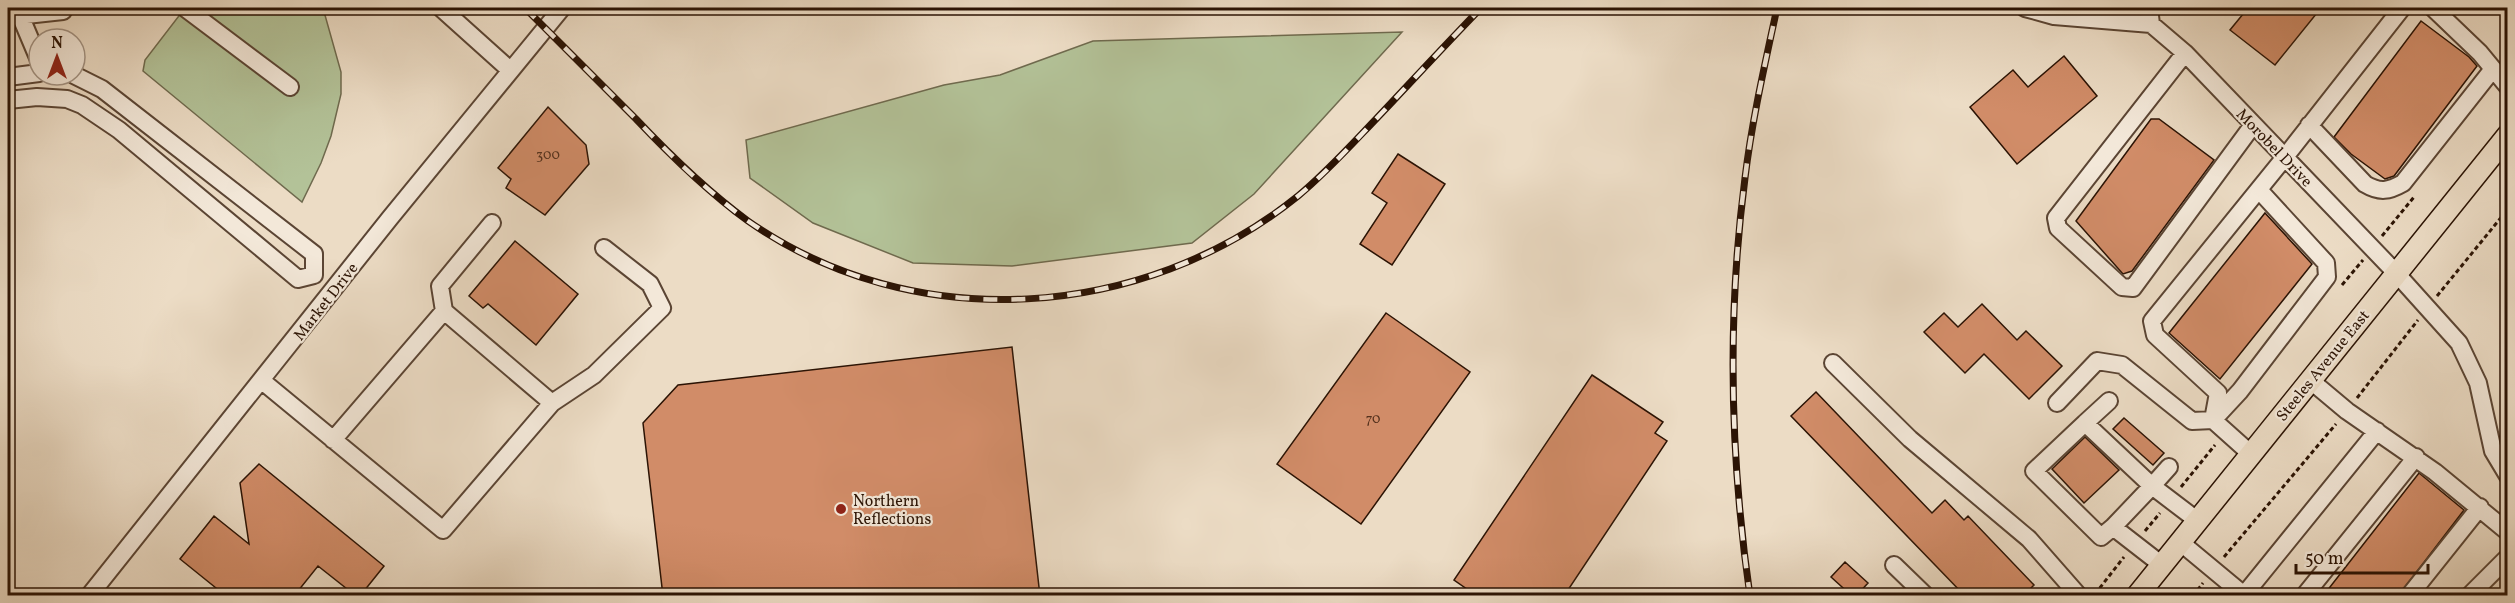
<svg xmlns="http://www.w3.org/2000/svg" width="2515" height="603" viewBox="0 0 2515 603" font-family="Vollkorn,serif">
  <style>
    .green { fill: #b3c298; stroke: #6f6a4e; stroke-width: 1.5 }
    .building { fill: #d18c68; stroke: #2b1304; stroke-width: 1.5 }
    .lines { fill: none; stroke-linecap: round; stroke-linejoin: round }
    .minor-casing { stroke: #5b4534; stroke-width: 20 }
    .major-casing { stroke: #2b1304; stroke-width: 24 }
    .path { stroke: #2b1304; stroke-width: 3; stroke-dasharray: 4.5 3; stroke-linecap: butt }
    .minor { stroke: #f3e8d9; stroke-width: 16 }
    .major { stroke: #ecdcc5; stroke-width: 21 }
    .rail-casing { stroke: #2b1304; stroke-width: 7 }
    .rail { stroke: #f3e8d9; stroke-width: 4.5; stroke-dasharray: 14; stroke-linecap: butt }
    .poi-dot { fill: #8f2418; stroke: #f3e8d9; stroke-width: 2 }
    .labels { text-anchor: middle; stroke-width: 4.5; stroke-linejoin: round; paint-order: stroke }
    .number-label { font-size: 14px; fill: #54311d }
    .street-label { font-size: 16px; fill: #2b1304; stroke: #f3e8d9 }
    .poi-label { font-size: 16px; fill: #2b1304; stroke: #f3e8d9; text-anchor: start }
  </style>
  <rect width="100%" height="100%" fill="#ecdcc5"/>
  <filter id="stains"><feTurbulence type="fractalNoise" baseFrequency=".00333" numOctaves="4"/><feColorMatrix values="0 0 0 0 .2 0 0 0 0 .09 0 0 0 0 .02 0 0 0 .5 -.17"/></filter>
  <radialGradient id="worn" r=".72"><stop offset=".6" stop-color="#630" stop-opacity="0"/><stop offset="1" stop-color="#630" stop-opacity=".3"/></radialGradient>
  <path class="green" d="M185,8H323L341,72V94L331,136L321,163L302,202L143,71L145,60Z
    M1402,32L1254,194L1192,243L1012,266L913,263L813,223L750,178L746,140L944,85L1000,75L1093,41Z"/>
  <path class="building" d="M2248,8H2321L2275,65L2230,30Z
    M2421,21L2469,57L2477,66L2394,176L2385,179L2351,154L2334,137Z
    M2064,56L2097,96L2017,164L1970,107L2013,70L2028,87Z
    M548,107L586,145L589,164L545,215L506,188L511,179L498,168Z
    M2151,119H2159L2214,160L2132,271L2123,274L2076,221Z
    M1398,154L1445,184L1392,265L1360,244L1387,203L1372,193Z
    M2265,213L2312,264L2220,379L2169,333Z
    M515,241L578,294L536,345L488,304L483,308L469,296Z
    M1982,304L2017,340L2026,331L2062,366L2029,399L1984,354L1965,373L1924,332L1944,313L1958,327Z
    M1386,313L1470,372L1361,524L1277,464Z
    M1012,347L1040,596H663L643,423L678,385Z
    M1592,375L1663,422L1655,433L1667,441L1564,596H1477L1454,580Z
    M1816,392L1932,513L1945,500L1964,520L1968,516L2034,585L2023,596H1965L1791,416Z
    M2124,418L2164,453L2153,465L2113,429Z
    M2085,437L2119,470L2084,503L2052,469Z
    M259,464L384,566L360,596H356L318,566L294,596H226L180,559L214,516L249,544L240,483Z
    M2419,473L2464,510L2399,595L2323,596Z
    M1845,562L1868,583L1856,596H1852L1831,577Z"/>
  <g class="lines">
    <defs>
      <path id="minor" d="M185,8L290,87
        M441,8L510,70
        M2025,8L2054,16L2151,24
        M2149,8L2151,24
        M2433,8L2480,53L2508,87
        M20,15L39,60
        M8,17L63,11V8
        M2151,24L2185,53L2396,273L2459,343L2478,383L2493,451L2508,476
        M2185,53L2056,218L2058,228L2122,287L2133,288L2253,125
        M74,75L102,89L314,254V275
        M8,77L39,73
        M8,100L37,97L67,99L82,105L119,130L298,279L314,275
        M2309,125L2365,184C2380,193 2389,191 2403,183L2493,69
        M444,311L440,286L492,223
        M1833,363L1910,439L2029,539L2079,596
        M261,380L443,530L552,403L594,375L662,308L650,284L604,248
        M2310,380L2347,411L2435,472L2508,532
        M2057,403L2097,361L2122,365L2192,421L2213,420L2251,454
        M2214,419L2240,391L2327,277L2326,263L2259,190
        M2213,420L2218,393L2155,335L2152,321L2285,157L2402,8
        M2085,423L2109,401
        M333,440L444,311L552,403
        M2113,527L2101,537L2034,471L2085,423L2152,486L2169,467
        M2180,542L2245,596
        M1894,565L1926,596
        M2162,565L2113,527L2152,486L2198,521
        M89,596L390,218L562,8
        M2241,596L2244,595L2377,431
        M2304,596L2416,457
        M2409,596L2480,507
        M2469,596L2508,557"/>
      <path id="major" d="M2137,596L2508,135"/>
    </defs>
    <use href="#minor" class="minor-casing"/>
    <use href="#major" class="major-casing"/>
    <path class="path" d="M2382,236L2414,197
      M2342,285L2363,260
      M2437,296L2508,209
      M2357,398L2418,320
      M2181,487L2215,445
      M2145,531L2160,513
      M2224,557L2336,424
      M2095,594L2124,557
      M2193,596L2203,583"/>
    <use href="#minor" class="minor"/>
    <use href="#major" class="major"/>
    <defs>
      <path id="rail" d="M525,8C562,45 599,82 636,119C671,156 707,191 748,221C914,337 1143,321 1298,196C1327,172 1352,144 1377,118C1412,81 1446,44 1481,8
        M1750,596C1730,457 1727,316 1745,178C1752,120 1765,64 1777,8"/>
    </defs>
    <use href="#rail" class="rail-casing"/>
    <use href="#rail" class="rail"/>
  </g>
  <circle class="poi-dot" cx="841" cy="509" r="6"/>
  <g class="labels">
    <g class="number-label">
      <text x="548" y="159">300</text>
      <text x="1373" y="423">70</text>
    </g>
    <g class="street-label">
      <text transform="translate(2275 147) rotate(46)" y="6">Morobel Drive</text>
      <text transform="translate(325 301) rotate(-52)" y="6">Market Drive</text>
      <text transform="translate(2322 365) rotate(-51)" y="6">Steeles Avenue East</text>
    </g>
    <g class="poi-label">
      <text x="853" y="506">Northern<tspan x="853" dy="18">Reflections</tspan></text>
    </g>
  </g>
  <rect width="2515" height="603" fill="none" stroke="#ecdcc5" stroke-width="30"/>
  <rect x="9" y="9" width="2497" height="585" fill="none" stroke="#2b1304" stroke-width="3"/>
  <rect x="15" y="15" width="2485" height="573" fill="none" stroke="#2b1304" stroke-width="1.5"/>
  <g transform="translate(57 57)"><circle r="28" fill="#f3e8d9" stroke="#a39384" stroke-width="1.5"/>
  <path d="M0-4.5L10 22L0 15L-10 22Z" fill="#8f2418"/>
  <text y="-9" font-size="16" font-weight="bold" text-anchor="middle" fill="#2b1304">N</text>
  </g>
  <path d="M2296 564v9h132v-9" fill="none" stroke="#2b1304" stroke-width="3"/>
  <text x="2305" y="564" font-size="18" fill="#2b1304" stroke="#f3e8d9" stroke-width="4.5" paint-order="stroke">50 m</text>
  <rect width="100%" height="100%" filter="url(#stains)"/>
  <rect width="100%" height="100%" fill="url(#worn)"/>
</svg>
